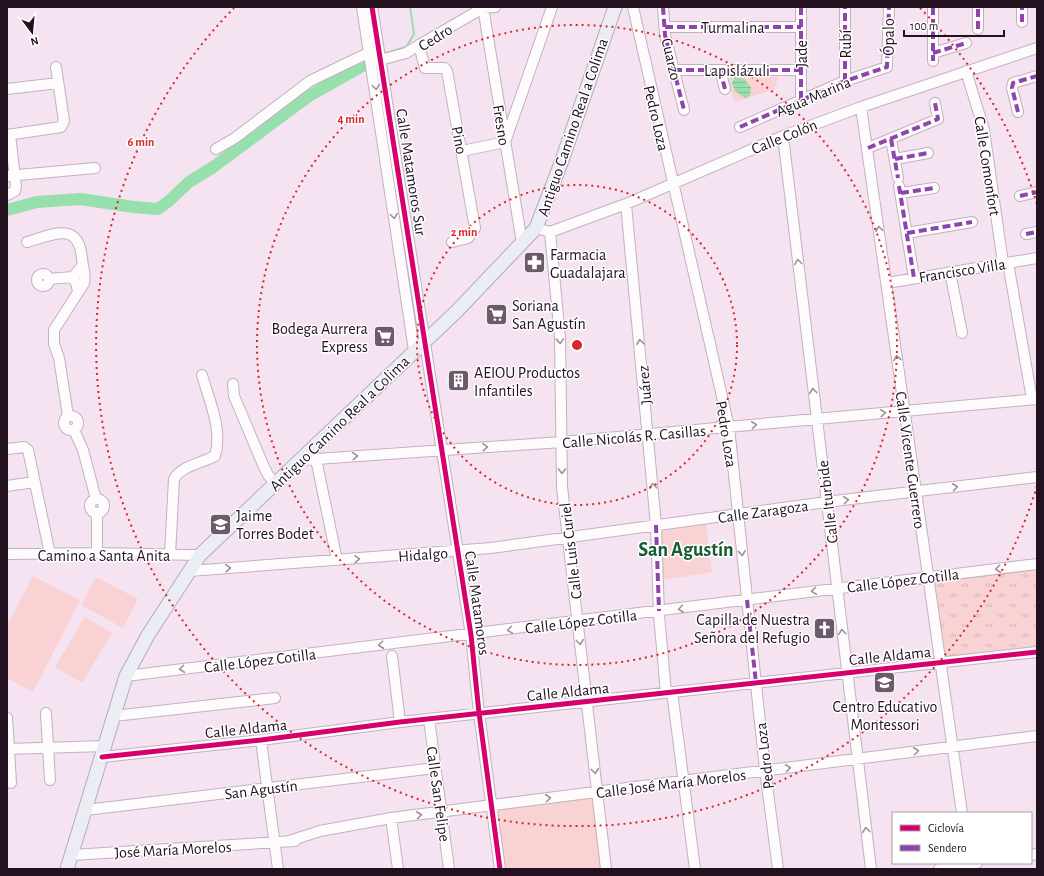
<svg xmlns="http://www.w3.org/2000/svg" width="1044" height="876" viewBox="0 0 1044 876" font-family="'Alegreya Sans',sans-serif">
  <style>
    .grass { fill: url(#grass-tufts) }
    .park { fill: #f9d2d3 }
    .water { fill: url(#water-rules) }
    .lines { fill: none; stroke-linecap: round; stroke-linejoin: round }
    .stream { stroke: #98dfae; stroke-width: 2 }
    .river { stroke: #98dfae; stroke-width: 12 }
    .minor-casing { stroke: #c2b1bf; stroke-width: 12 }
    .major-casing { stroke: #b2abbf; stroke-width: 15 }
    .minor { stroke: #fefbfd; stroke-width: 10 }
    .major { stroke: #ececf4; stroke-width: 13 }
    .quiet { stroke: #8e44ad; stroke-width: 4; stroke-dasharray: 8 4; stroke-linecap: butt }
    .cycleway-casing { stroke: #fff; stroke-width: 8 }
    .cycleway { stroke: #d6006c; stroke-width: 5 }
    .oneway { stroke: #9b929a }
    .ring { fill: none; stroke: #d62828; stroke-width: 2; stroke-dasharray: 2 4 }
    .labels { text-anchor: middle; stroke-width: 3; stroke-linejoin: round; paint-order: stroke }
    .street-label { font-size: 16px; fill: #231120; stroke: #fff }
    .poi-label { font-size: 16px; fill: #231120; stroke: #fff; text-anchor: start }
    .district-label { font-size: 20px; font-weight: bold; fill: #155c30; stroke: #fff }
    .centre { fill: #d62828; stroke: #fff; stroke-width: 2 }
    .ring-label { font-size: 12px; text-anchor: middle; font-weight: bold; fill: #d62828; stroke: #fff; stroke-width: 3; stroke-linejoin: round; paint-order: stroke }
  </style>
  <defs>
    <pattern id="grass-tufts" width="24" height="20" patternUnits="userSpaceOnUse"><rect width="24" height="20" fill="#f9d2d3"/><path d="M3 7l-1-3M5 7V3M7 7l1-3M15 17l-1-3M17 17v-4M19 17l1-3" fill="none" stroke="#d5b3b5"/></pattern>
    <pattern id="water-rules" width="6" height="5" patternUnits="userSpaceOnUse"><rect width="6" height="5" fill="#98dfae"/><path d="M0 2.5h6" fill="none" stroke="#83be95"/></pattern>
  </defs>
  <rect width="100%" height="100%" fill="#f5e3f2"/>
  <path class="grass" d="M1037,568V646L942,657L932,581Z"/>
  <path class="park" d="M727,77H778L775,89L735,102Z
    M706,524L712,572L663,580L660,531Z
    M33,576L80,600L33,692L7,678V626Z
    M96,577L138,599L123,628L81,605Z
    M85,617L112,633L82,683L55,667Z
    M595,797L602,869H505L498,809Z"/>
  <path class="water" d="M735,77L744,79L751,87L750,96L745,98L735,91L732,83Z"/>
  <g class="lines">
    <path class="stream" d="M386,53L406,47L414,34L410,7"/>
    <path class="river" d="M7,210L37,202L80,199L134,207L158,209L169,201L189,182L212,168L309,96L364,65"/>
    <defs>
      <path id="minor" d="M362,7L414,350
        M372,7L471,635L479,713L500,869
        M483,7L522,243
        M633,7L729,427L765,770L778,869
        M663,7L665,35L684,110
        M801,7V100
        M933,7V61
        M1022,22V7
        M665,27H801
        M978,29V7
        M419,45L425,68H445L447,71L475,228L468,238L452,242
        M933,53L966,43
        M377,61L406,53L419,45L483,8L495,7
        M674,70H801
        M720,70L725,89
        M966,71L984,130L1003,263
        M845,81V7
        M7,89L58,83
        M861,107L962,813
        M1018,112L1012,88L1013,83L1037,76
        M740,127L845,81L887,67L889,7
        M7,135L61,127L64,121L56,67
        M783,136L871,869
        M891,139L898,178
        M868,148L938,119L935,103
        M216,149L235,138L310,81L370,52
        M462,151L505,142L552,7
        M895,159L928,153
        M7,176L95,168
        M899,186L914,278
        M901,193L934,188
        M7,195L15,191L16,186L10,135
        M1020,196L1037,192
        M626,204L656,525L659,615L666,693
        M543,230L550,232L626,204L783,136L861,107L1037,48
        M550,232L560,337L562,487L606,869
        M907,233L972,222
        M1026,234L1037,232
        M27,242C54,234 79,221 82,259C83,268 86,275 84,283L54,330V344L59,358L68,416
        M1008,263L1032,399
        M950,272L962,333
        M37 280a6 6 0 1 1 12 0a6 6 0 1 1-12 0Z
        M49,279L73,277
        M887,283L1037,258
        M78,293L77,286L73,277L83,265
        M233,384L234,396L264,467L268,475L276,484
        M64 423a7 7 0 1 1 14 0a7 7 0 1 1-14 0Z
        M74,430L83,450L96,499
        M7,449L24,447L28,450L50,554
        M316,459L337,560
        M302,460L562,442L1037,399
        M7,486L34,482
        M90 506a7 7 0 1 1 14 0a7 7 0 1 1-14 0Z
        M97,513V553
        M7,554L97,553L200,555
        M170,555L174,479C181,466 202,463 215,456C223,430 209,400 202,375
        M189,571L491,548L826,502L1037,477
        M392,656L400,722
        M126,676L1037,564
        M672,692L695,869
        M46,713L50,780
        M114,716L275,698
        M7,718L11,783
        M429,719L449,869
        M261,740L278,869
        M7,749L105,746
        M102,757L261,740L400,722L1037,652
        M86,810L435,768
        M391,818L398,869
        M289,841L320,831L391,818L1037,736
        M72,855L295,841
        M1031,855L1037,854
        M939,869L977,863"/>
      <path id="major" d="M67,869L126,676L148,635L200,555L457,311L536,228L561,163L615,7"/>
    </defs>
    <use href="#minor" class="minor-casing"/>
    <use href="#major" class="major-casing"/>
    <use href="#minor" class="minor"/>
    <use href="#major" class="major"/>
    <path class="quiet" d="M663,7L665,35L684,110
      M801,7V100
      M933,7V61
      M1022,22V7
      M665,27H801
      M978,29V7
      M933,53L966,43
      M674,70H801
      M720,70L725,89
      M845,81V7
      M1018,112L1012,88L1013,83L1037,76
      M740,127L845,81L887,67L889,7
      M891,139L898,178
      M868,148L938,119L935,103
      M895,159L928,153
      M899,186L914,278
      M901,193L934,188
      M1020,196L1037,192
      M907,233L972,222
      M1026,234L1037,232
      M656,525L659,611
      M747,600L756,683"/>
    <defs>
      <path id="cycleway" d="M372,7L471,635L479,713L500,869
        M102,757L261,740L400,722L1037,652"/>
    </defs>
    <use href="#cycleway" class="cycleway-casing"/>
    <use href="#cycleway" class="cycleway"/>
  </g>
  <defs><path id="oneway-chevron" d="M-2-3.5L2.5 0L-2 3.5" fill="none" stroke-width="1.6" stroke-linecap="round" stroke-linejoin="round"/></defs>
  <g class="oneway">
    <use href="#oneway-chevron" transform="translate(376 87) rotate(82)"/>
    <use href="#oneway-chevron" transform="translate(394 216) rotate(82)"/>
    <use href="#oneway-chevron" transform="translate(879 229) rotate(-98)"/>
    <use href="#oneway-chevron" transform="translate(798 262) rotate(-97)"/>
    <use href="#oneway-chevron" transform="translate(560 341) rotate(88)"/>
    <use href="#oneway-chevron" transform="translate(640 342) rotate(-96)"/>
    <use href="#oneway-chevron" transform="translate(897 358) rotate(-99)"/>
    <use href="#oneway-chevron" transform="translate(813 391) rotate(-97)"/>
    <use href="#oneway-chevron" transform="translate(883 413) rotate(-5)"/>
    <use href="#oneway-chevron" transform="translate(754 425) rotate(-6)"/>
    <use href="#oneway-chevron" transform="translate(485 447) rotate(-3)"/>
    <use href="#oneway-chevron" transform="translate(355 456) rotate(-4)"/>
    <use href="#oneway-chevron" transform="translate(562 471) rotate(89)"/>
    <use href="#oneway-chevron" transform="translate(653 486) rotate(-95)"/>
    <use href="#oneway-chevron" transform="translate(955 487) rotate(-7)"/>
    <use href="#oneway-chevron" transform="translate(846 500) rotate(-7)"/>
    <use href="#oneway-chevron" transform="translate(742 553) rotate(84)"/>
    <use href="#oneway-chevron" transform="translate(357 559) rotate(-4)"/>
    <use href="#oneway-chevron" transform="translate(228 568) rotate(-4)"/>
    <use href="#oneway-chevron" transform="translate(998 569) rotate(173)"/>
    <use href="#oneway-chevron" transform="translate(814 591) rotate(172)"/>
    <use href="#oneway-chevron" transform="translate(681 609) rotate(173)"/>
    <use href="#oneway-chevron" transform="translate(510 630) rotate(173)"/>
    <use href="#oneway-chevron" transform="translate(842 632) rotate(-97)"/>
    <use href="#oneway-chevron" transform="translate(580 642) rotate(83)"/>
    <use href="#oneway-chevron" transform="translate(381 645) rotate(173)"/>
    <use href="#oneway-chevron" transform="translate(182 669) rotate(173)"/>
    <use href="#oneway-chevron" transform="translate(916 751) rotate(-7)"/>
    <use href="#oneway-chevron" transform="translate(788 768) rotate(-7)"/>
    <use href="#oneway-chevron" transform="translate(595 771) rotate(83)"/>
    <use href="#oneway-chevron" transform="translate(548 798) rotate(-7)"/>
    <use href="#oneway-chevron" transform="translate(419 815) rotate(-7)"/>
    <use href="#oneway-chevron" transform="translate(866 830) rotate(-97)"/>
  </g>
  <g class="ring">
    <circle cx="577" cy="345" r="160"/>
    <circle cx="577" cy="345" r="320"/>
    <path d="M1037 486A481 481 0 1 1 234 8M920 8A481 481 0 0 1 1037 204"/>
  </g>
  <defs>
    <symbol id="pharmacy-square" viewBox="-11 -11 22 22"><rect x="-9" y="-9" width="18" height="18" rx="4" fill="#6c5a6a" stroke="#fff"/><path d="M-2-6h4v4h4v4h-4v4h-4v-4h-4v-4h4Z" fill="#fff"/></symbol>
    <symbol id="supermarket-square" viewBox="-11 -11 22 22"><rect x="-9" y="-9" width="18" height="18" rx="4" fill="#6c5a6a" stroke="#fff"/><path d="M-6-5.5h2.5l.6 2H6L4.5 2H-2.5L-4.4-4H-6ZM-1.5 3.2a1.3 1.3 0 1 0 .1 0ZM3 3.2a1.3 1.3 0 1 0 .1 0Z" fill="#fff"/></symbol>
    <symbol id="building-square" viewBox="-11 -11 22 22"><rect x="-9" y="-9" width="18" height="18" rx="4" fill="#6c5a6a" stroke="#fff"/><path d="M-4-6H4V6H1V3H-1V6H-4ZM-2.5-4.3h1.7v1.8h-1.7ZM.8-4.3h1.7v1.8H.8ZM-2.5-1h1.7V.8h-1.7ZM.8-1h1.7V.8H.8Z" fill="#fff"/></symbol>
    <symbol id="school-square" viewBox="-11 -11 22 22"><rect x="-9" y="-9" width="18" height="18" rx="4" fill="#6c5a6a" stroke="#fff"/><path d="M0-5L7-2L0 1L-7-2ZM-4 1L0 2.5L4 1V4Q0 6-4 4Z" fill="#fff"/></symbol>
    <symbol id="church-square" viewBox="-11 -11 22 22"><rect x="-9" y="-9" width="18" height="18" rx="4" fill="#6c5a6a" stroke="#fff"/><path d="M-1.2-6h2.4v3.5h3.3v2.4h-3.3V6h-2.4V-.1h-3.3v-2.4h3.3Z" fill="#fff"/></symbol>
  </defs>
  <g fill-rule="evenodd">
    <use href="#pharmacy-square" x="522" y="250" width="25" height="25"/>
    <use href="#supermarket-square" x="484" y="302" width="25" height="25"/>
    <use href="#supermarket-square" x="372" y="324" width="25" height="25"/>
    <use href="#building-square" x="446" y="368" width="25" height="25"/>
    <use href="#school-square" x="208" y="512" width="25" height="25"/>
    <use href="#church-square" x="812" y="616" width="25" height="25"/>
    <use href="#school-square" x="872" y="670" width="25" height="25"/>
  </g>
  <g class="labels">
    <g class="street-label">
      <text x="733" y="33">Turmalina</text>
      <text transform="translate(435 37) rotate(-32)" y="6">Cedro</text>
      <text transform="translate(888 37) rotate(-90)" y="6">Ópalo</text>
      <text transform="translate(845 44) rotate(-90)" y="6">Rubí</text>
      <text transform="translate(801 54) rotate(-90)" y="6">Jade</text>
      <text transform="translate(672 59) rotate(77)" y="6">Cuarzo</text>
      <text x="737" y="76">Lapislázuli</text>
      <text transform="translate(813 96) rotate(-23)" y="6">Agua Marina</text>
      <text transform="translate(657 118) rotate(77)" y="6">Pedro Loza</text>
      <text transform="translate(502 125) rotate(81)" y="6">Fresno</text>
      <text transform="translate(572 127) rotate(-71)" y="6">Antiguo Camino Real a Colima</text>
      <text transform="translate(784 136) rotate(-22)" y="6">Calle Colón</text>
      <text transform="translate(460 140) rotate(79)" y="6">Pino</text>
      <text transform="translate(988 166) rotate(81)" y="6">Calle Comonfort</text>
      <text transform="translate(412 172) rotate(81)" y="6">Calle Matamoros Sur</text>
      <text transform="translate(962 270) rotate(-9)" y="6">Francisco Villa</text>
      <text transform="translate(644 385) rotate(-95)" y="6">Juárez</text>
      <text transform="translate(339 423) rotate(-44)" y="6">Antiguo Camino Real a Colima</text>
      <text transform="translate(727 434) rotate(81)" y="6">Pedro Loza</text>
      <text transform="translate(634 436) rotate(-5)" y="6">Calle Nicolás R. Casillas</text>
      <text transform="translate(911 460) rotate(82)" y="6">Calle Vicente Guerrero</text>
      <text transform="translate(827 502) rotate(-97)" y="6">Calle Iturbide</text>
      <text transform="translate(763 511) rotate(-8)" y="6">Calle Zaragoza</text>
      <text transform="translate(570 551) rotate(-97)" y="6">Calle Luis Curiel</text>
      <text transform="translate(423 554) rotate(-4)" y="6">Hidalgo</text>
      <text x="104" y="561">Camino a Santa Anita</text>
      <text transform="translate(903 580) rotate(-7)" y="6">Calle López Cotilla</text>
      <text transform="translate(478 603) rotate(82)" y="6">Calle Matamoros</text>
      <text transform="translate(581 621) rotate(-7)" y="6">Calle López Cotilla</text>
      <text transform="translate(890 655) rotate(-6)" y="6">Calle Aldama</text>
      <text transform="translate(260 660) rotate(-7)" y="6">Calle López Cotilla</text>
      <text transform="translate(568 691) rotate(-6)" y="6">Calle Aldama</text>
      <text transform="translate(246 728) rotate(-6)" y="6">Calle Aldama</text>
      <text transform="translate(764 756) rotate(-97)" y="6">Pedro Loza</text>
      <text transform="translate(671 783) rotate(-7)" y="6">Calle José María Morelos</text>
      <text transform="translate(261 789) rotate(-7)" y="6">San Agustín</text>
      <text transform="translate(439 794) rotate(82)" y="6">Calle San Felipe</text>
      <text transform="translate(173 849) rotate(-3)" y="6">José María Morelos</text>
    </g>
    <g class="poi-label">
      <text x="550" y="260">Farmacia<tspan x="550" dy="18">Guadalajara</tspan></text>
      <text x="512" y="311">Soriana<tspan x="512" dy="18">San Agustín</tspan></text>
      <text x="368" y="334" text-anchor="end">Bodega Aurrera<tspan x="368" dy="18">Express</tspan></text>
      <text x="474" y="378">AEIOU Productos<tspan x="474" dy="18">Infantiles</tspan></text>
      <text x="236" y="521">Jaime<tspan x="236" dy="18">Torres Bodet</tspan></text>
      <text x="810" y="625" text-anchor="end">Capilla de Nuestra<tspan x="810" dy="18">Señora del Refugio</tspan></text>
      <text x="885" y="712" text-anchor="middle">Centro Educativo<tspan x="885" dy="18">Montessori</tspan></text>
    </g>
    <g class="district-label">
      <text x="686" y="556">San Agustín</text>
    </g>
  </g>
  <circle cx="577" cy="345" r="6" class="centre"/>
  <g class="ring-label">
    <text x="351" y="123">4 min</text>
    <text x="141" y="146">6 min</text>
    <text x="464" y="236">2 min</text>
  </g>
  <rect width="1044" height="876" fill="none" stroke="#231120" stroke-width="16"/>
  <rect x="892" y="812" width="140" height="52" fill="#ffffff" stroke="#a7a0a6"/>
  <rect x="900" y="825" width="20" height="6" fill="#d6006c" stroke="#a7a0a6"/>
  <text x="928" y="832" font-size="12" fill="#231120">Ciclovía</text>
  <rect x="900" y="845" width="20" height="6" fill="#8e44ad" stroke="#a7a0a6"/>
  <text x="928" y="852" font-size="12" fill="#231120">Sendero</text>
  <g transform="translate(32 32) rotate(164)" stroke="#ffffff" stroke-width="3" paint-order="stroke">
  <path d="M0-3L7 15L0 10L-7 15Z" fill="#231120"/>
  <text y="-6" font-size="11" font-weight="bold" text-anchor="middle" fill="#231120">N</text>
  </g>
  <path d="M904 30v6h100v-6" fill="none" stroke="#231120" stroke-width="2"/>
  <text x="910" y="30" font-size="12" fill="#231120" stroke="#ffffff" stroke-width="3" paint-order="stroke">100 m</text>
</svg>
